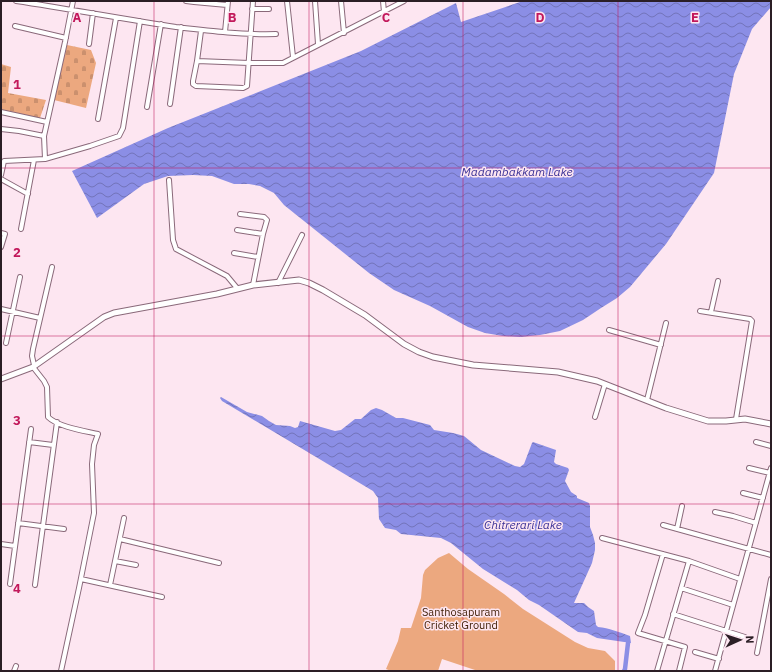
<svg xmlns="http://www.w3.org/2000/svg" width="772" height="672" viewBox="0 0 772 672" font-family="'IBM Plex Sans',sans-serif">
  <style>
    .green { fill: #eca87f }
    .cemetery { fill: url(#cemetery-stones) }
    .water { fill: url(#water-waves) }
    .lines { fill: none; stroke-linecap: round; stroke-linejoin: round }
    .canal { stroke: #8b8ee5; stroke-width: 4.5 }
    .minor-casing { stroke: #8a697a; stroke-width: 6 }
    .tertiary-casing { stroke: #8a697a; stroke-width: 7 }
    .minor { stroke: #fff; stroke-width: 4 }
    .tertiary { stroke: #fff; stroke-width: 5 }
    .grid { fill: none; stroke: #c2185b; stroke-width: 1; stroke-opacity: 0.55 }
    .labels { text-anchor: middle; stroke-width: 3; stroke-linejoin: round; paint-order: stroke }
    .park-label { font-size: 11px; fill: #422008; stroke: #fde6f1 }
    .water-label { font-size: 12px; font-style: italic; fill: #3c3297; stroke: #fde6f1 }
    .grid-label { font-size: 13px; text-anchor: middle; font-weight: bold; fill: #c2185b; stroke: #fde6f1; stroke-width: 3; stroke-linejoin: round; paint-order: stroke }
  </style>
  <defs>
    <pattern id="cemetery-stones" width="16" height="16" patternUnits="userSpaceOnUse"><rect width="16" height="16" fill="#eca87f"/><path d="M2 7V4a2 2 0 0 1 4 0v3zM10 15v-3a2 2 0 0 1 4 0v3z" fill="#cb906e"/></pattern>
    <pattern id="water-waves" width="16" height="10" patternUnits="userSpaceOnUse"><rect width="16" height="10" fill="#8b8ee5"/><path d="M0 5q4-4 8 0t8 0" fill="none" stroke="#7273b9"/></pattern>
  </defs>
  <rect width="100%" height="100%" fill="#fde6f1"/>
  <path class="green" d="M449,553L468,569L504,594L523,609L575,642L588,648L605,651L615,661V671H478L442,659L438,671H391L386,669L398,641L401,628H411L421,598L423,575L425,570L438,558Z"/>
  <path class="cemetery" d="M67,45L91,50L96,63L86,108L54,100Z
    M1,64L11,67L8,93L46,100L40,118L1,112Z"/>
  <path class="water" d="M523,1H771V7L752,29L734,74L714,173L666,244L630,287L617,298L601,308L583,320L560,331L540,335L520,337L503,336L485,333L468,327L430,306L394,290L369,273L284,205L274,193L260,186L249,184H234L212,176L193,175L168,176L144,184L97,218L72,171L168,128L361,51L456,3L461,22Z
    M221,397L247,412L262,416L269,421L276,425L290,426L295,428L298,427L300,421L335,431L341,430L355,419H361L371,410L376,408L382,410L396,418H403L430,425L434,430L453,433L464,436L481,450L515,466L520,467L524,464L532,443L533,442L556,450L554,462L556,464L568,468L569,470L565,481L571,492L577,496V498L589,503L590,506V527L593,535L595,543V550L592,563L574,603H584L588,607L594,611L596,625L598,627C609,628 619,632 630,636L631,643L597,638L587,633L578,632L539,605L529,600L517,590L483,569L451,543L441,538L401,534L396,530L385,528L379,519L378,498L373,491L222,401L220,398Z"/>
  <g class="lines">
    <path class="canal" d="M624,671L625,669L628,643"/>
    <defs>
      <path id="minor" d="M16,1C70,9 123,19 176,27C210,31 243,35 276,34
        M186,1L194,2V1
        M287,1L293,57
        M315,1L318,44
        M341,1L344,33
        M383,1L384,12
        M194,2L227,5
        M252,9H269
        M15,26L66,38
        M201,31L197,61L249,63H283L404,1
        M225,32L228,1
        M89,44L93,13
        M197,61L193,81V84L196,86L243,88L247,86L253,1
        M170,104L181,27
        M147,107L161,24
        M1,112L47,122
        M98,119L116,18
        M1,129L19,131L44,136L45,159L90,146L119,136L123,128L140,21
        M44,136L65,42L73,1
        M1,175L4,161L45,159
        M1,179L28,194
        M169,180L173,240L176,249L227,276L237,288
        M240,214L264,217L267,220L263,234L253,285
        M21,229L34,160
        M237,230L263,234
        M1,233L5,234L1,247
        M234,253L258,257
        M278,283L302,235
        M1,309L40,318
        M700,311L750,319L752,321L736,419
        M711,312L718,281
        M609,330L661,345
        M6,343L20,277
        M34,365L32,356L33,349L52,267
        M33,367L44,381L47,387L48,417C58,427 85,431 98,434L94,445L92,464L94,513L79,588L61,671
        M647,400L666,323
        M595,417L605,384
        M29,442L53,445
        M756,442L771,446
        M749,468L770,473
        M743,493L763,498
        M715,512L733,516L756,523
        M18,523L64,529
        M663,525L771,555
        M677,529L682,506
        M602,538L689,561L657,671
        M120,539L219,563
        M1,544L15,546
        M663,554L645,615L638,633L685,647L679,671
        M115,561L136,565
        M689,561L740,579
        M81,579L162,597
        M10,584L31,429
        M35,585L57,422
        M110,585L124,518
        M681,588L733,605
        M673,614L745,637
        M695,652L719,659
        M757,653L771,579
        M14,671L16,666
        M715,671L771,468"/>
      <path id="tertiary" d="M1,379L33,367L104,317L114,313L217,294L253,285L299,280L309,283L323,290L365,315L404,344L419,352L433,357L473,365L558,372L597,381L666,408L708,421H726L745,419L771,424"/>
    </defs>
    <use href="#minor" class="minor-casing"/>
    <use href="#tertiary" class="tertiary-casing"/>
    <use href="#minor" class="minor"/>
    <use href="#tertiary" class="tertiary"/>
  </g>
  <path class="grid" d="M154,1V671M309,1V671M463,1V671M618,1V671M1,168H771M1,336H771M1,504H771"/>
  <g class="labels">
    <g class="park-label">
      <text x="461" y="616">Santhosapuram<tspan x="461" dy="13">Cricket Ground</tspan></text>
    </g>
    <g class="water-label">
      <text x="517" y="176">Madambakkam Lake</text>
      <text x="523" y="529">Chitrerari Lake</text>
    </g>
  </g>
  <g class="grid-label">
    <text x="77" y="22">A</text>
    <text x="232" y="22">B</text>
    <text x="386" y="22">C</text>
    <text x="540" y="22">D</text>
    <text x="695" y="22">E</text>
    <text x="17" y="89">1</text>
    <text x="17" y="257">2</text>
    <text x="17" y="425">3</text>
    <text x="17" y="593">4</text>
  </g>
  <rect width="772" height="672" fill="none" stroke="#2b1e25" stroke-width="4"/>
  <g transform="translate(740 640) rotate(87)" stroke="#fde6f1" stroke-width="3" paint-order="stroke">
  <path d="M0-3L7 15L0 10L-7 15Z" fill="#2b1e25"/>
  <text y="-6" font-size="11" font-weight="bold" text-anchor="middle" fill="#2b1e25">N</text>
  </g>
</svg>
